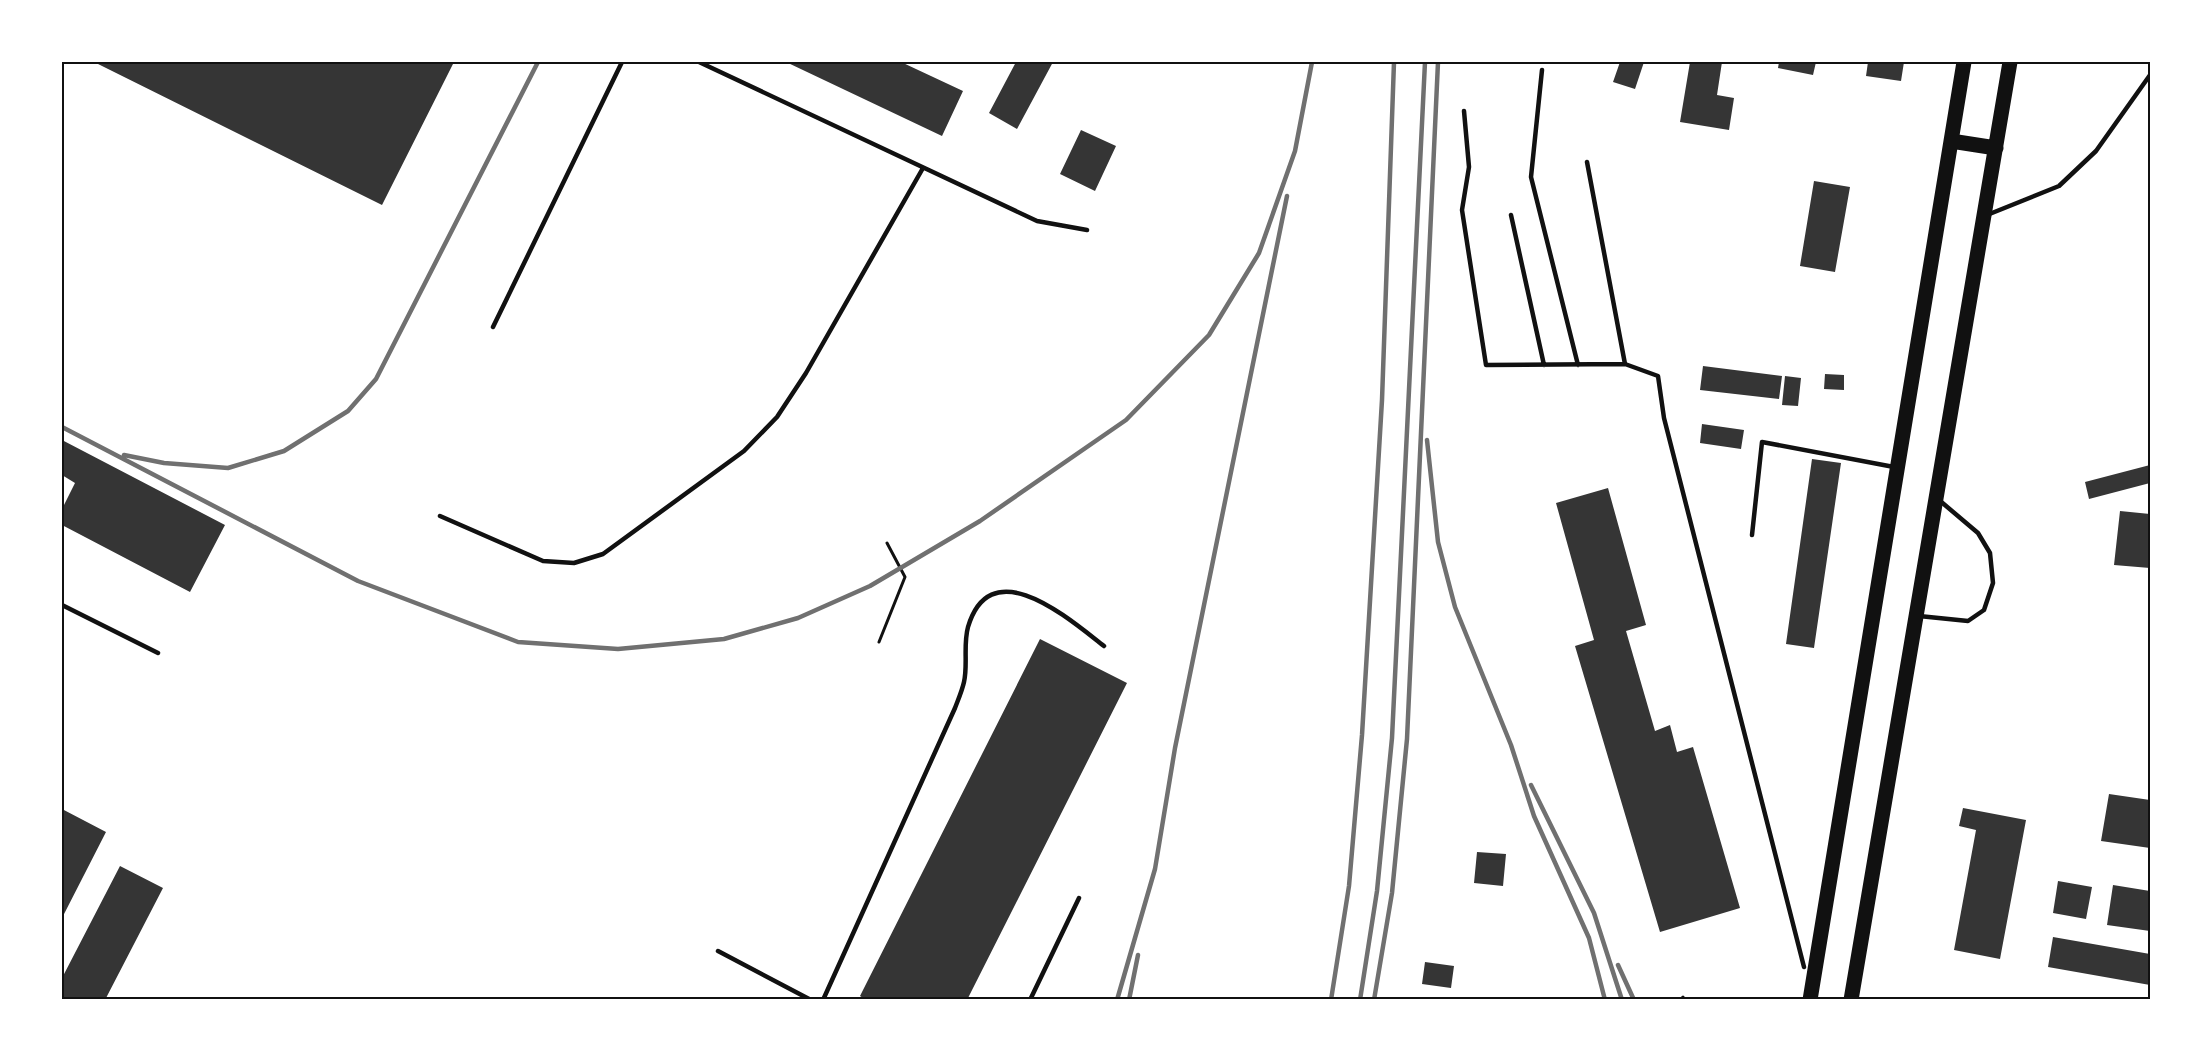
<svg xmlns="http://www.w3.org/2000/svg" width="2212" height="1061" viewBox="0 0 2212 1061" font-family="'IBM Plex Sans',sans-serif">
  <style>
    .building { fill: #353535 }
    .lines { fill: none; stroke-linecap: round; stroke-linejoin: round }
    .path { stroke: #111; stroke-width: 3 }
    .service { stroke: #111; stroke-width: 4.5 }
    .primary { stroke: #111; stroke-width: 15 }
    .rail { stroke: #707070; stroke-width: 4.5 }
    .neatline { fill: none; stroke: #111; stroke-width: 2 }
  </style>
  <rect width="100%" height="100%" fill="#fff"/>
  <path class="building" d="M94,62H454L382,205Z
    M786,62H901L963,91L942,136Z
    M1016,62H1053L1017,129L989,113Z
    M1620,62H1644L1635,89L1613,82Z
    M1690,62H1722L1717,95L1734,98L1729,130L1680,122Z
    M1779,62H1816L1813,75L1778,68Z
    M1868,62H1904L1901,81L1866,76Z
    M1081,130L1116,146L1095,191L1060,174Z
    M1814,181L1850,187L1835,272L1800,266Z
    M1703,366L1782,376L1779,399L1700,390Z
    M1825,374L1844,375V390L1824,389Z
    M1785,376L1801,378L1798,406L1782,405Z
    M1702,424L1744,430L1741,449L1700,443Z
    M62,440L225,525L190,592L62,525V509L75,483L62,475Z
    M1812,459L1841,463L1814,648L1786,644Z
    M2150,465V483L2089,499L2085,482Z
    M1608,488L1646,625L1626,631L1655,731L1670,725L1677,752L1693,747L1740,908L1660,932L1575,646L1594,640L1556,503Z
    M2120,511L2150,514V568L2114,565Z
    M1040,639L1127,683L967,1000H866L860,996Z
    M2109,794L2150,800V848L2101,841Z
    M1963,808L2026,820L2000,959L1954,950L1976,830L1959,826Z
    M62,809L106,832L62,918Z
    M1477,852L1506,854L1503,886L1474,883Z
    M120,866L163,888L105,1000H62V978Z
    M2058,881L2092,887L2086,919L2053,913Z
    M2113,885L2150,891V931L2107,925Z
    M2053,937L2150,954V985L2048,967Z
    M1425,962L1454,966L1451,988L1422,984Z"/>
  <g class="lines">
    <path class="path" d="M879,642L905,577L887,543
      M1680,1000L1683,997"/>
    <path class="service" d="M699,62L1037,221L1087,230
      M1542,70L1531,177L1578,365
      M1464,111L1469,167L1462,210L1486,365L1625,364L1587,162
      M1511,215L1544,365
      M1987,215L2059,186L2096,151L2150,75
      M493,327L622,62
      M1625,364L1658,376L1664,418L1804,967
      M440,516L543,561L574,563L603,554L744,451L777,417L806,373L923,168
      M1752,535L1762,442L1894,467
      M62,605L158,653
      M1919,616L1968,621L1984,610L1993,583L1990,553L1978,533L1939,500
      M718,951L811,1000
      M823,1000L955,708C958,700 962,691 964,682C968,665 963,645 968,627C991,550 1069,619 1104,646
      M1030,1000L1079,898"/>
    <path class="primary" d="M1951,141L1996,148
      M1810,1000L1964,62
      M1851,1000L2010,62"/>
    <path class="rail" d="M62,427L358,581L518,642L618,649L724,639L798,618L870,586L980,521L1126,420L1209,335L1259,253L1295,151L1312,62
      M1427,440L1438,542L1455,607L1511,745L1534,816L1589,938L1605,1000
      M124,455L164,463L228,468L284,451L348,411L376,379L538,62
      M1531,785L1594,913L1622,1000
      M1618,965L1634,1000
      M1117,1000L1155,869L1175,748L1287,196
      M1129,1000L1138,955
      M1331,1000L1349,886L1362,735L1382,400L1394,62
      M1360,1000L1377,891L1392,738L1425,62
      M1374,1000L1392,893L1407,739L1438,62"/>
  </g>
  <rect width="2212" height="1061" fill="none" stroke="#ffffff" stroke-width="126"/>
  <rect x="63" y="63" width="2086" height="935" class="neatline"/>
</svg>
